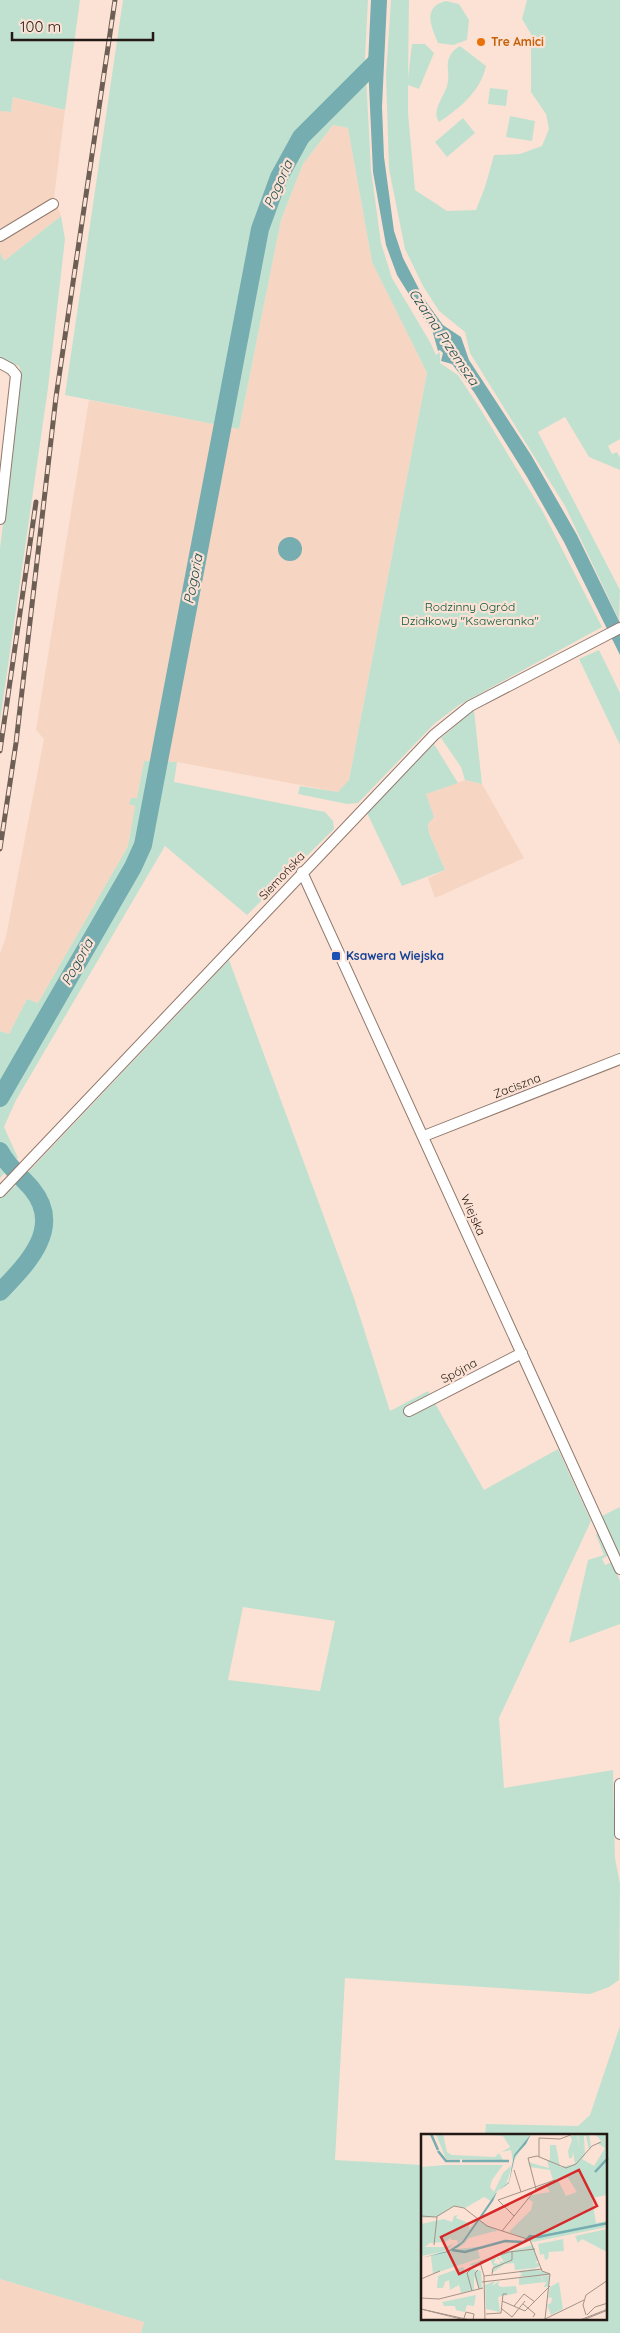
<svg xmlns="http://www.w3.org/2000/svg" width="620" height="2333" viewBox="0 0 620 2333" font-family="Quicksand,sans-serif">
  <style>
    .built { fill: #f6d5c3 }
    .green { fill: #c1e1d0; fill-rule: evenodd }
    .water { fill: #75adb0 }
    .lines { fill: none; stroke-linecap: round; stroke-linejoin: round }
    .river { stroke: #75adb0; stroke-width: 18 }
    .minor-casing { stroke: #90796d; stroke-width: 12 }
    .minor { stroke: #fff; stroke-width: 10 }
    .rail-casing { stroke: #6d5f56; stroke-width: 5 }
    .rail { stroke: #fce2d4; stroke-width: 3; stroke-dasharray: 9; stroke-linecap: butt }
    .food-dot { fill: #e8710a; stroke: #fce2d4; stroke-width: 2 }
    .transit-dot { fill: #1a4fb4; stroke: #fce2d4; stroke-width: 2 }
    .labels { text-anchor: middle; stroke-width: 4.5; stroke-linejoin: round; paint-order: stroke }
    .food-label { font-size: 12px; font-weight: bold; fill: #c56008; stroke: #fce2d4; text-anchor: start }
    .park-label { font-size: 12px; fill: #065a3d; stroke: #fce2d4 }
    .street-label { font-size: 12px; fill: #221914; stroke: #fce2d4 }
    .transit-label { font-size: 12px; font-weight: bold; fill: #164399; stroke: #fce2d4; text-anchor: start }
    .water-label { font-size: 14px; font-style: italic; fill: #1c4e51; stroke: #fce2d4 }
    .inset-river { fill: none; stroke: #75adb0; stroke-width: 2.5 }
    .inset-road { fill: none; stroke: #a59287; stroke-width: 1 }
    .view { fill: #d62828; fill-opacity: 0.15; stroke: #d62828; stroke-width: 2.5 }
    .inset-edge { fill: none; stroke: #221914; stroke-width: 2.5 }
  </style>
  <rect width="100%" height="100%" fill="#fce2d4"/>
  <path class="built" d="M13,97L65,110L54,198L61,216L4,261L0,253V240L6,227L0,228V111L11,112Z
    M333,125L348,128L372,262L427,373L349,780L338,792L177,762L144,761L137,799L130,804L135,806L128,846L38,1003L27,999L9,1034L0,1031V954L6,937L44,739L36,730L89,400L239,429L281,220L303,164Z
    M465,780L482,784L524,858L435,898L428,878L445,870L429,833L426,794Z
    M0,2279L144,2322L141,2333H0Z"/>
  <path class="green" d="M0,0H80L65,110L13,97L11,112L0,111Z
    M123,0H368L365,58L371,170L381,243L392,278L430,342L436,355L440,352V363L458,375L481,410L543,512L602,627L459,705L434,724L358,803L347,804L298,794L300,786L338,792L349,780L427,373L372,262L348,128L333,125L303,164L281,220L239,429L65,395Z
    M391,0H409L408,78L412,44H425L434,53L419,89L408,85V113L415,190L447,211L476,210L485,187L494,155L520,154L542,146L549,129L546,114L531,92V34L522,19L527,0H620V439L608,446L612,454L617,452L620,458V470L589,457L565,417L538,432L620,590L619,620L565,506L470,353L465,332L439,311L423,286L405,249L389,169L386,75Z
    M446,1L459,4L469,20L467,40L453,45L438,43C431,26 422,7 446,1Z
    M460,46L486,66C481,91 459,109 439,122C430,109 447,95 448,81C449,75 447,67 448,61C450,54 454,49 460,46Z
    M490,88L508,90L506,106L488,104Z
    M510,116L535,121L532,141L506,137Z
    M463,118L475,133L447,157L435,142Z
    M61,216L65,239L48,388L0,721V549L21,372L19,366L1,359L0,355V253L4,261Z
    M599,650L620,693V745L579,659Z
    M474,710L482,784L465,780L461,767L441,738Z
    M434,744L458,783L426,794L434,817L428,824L429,833L445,870L402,886L367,813Z
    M144,761L177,762L174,782L325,812L333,821L334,829L247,915L165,846L16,1100L4,1127L18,1158L0,1178V1031L9,1034L27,999L38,1003L128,846L135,806L129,804L131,798H137Z
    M229,960L354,1298L390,1411L428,1391L484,1490L558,1449L591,1521L499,1718L504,1788L613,1770L615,1858L620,1884L619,1980L609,1987L590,1994L345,1978L335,2160L422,2165V2319H606V2136L485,2135L486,2124L578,2126L590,2115L620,2026V2333H141L144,2322L0,2279V1197L14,1187ZM243,1607L335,1621L320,1691L228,1680Z
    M620,1507V1557L602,1516Z
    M598,1532L609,1555L602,1559L605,1565L612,1562L620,1581V1624L569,1643L588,1560L604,1555L596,1535Z"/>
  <path class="water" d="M371,0H387L382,107L384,157L394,231L403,258L424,299L443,325L461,337L469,360L531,455L577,535L620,623V655L564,542L527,477L474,392L452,364L441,361L443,353L440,350L438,351L433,333L397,275L386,245L373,172L368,64Z
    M278 549a12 12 0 1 1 24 0a12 12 0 1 1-24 0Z"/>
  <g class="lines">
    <path class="river" d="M0,1098L133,867L143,845L260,229L279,177L301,137L375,63
      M0,1151C8,1167 21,1176 32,1189C64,1228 26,1265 0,1292"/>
    <defs>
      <path id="minor" d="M0,236L53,204
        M0,363L11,369L16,375L0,519
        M302,872L620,1569
        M424,1136L620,1059
        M0,1192L434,735L470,706L620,628
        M409,1411L522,1353
        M620,1784V1834"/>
    </defs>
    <use href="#minor" class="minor-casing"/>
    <use href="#minor" class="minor"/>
    <defs>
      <path id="rail" d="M0,751L36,502
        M0,849L16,743L56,397L115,0"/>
    </defs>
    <use href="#rail" class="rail-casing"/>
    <use href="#rail" class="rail"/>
  </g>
  <circle class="food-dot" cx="481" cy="42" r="5"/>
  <rect class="transit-dot" x="331" y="951" width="10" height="10" rx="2.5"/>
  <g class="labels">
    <g class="food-label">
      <text x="491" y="46">Tre Amici</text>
    </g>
    <g class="park-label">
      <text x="470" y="611">Rodzinny Ogród<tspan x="470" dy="14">Działkowy "Ksaweranka"</tspan></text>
    </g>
    <g class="street-label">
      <text transform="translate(282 876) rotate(-47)" y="4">Siemońska</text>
      <text transform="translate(517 1086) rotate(-21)" y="4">Zaciszna</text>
      <text transform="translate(473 1215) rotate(66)" y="4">Wiejska</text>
      <text transform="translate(459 1371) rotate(-28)" y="4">Spójna</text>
    </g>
    <g class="transit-label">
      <text x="346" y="960">Ksawera Wiejska</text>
    </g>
    <g class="water-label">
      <text transform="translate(278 184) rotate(-66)" y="5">Pogoria</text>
      <text transform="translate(444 337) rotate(56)" y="5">Czarna Przemsza</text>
      <text transform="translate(193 579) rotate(-79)" y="5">Pogoria</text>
      <text transform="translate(77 962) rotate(-61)" y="5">Pogoria</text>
    </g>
  </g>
  <g transform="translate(421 2134)">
    <rect width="186" height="186" fill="#fce2d4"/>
    <path d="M15,0H22L26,18L31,21L74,23L78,19L82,26L25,25ZM59,0H109L92,28L90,16L81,18L89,13L82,2ZM156,0L158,15L157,0H168L170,12L168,16L165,2H163L164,21L161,25L173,32L184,14L176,9L181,8L174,0H186V61L171,64L175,89L186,87V93L112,108L88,98L110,76L112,68L107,65L111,61L129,58L125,52L132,46L129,36L109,33L107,28L128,34L126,26H129V11H135L139,33L154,30L152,18L151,24H148L147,17L151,6L149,2ZM147,44L156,58L145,62L137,46ZM24,31H82L71,46L69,53L73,58L82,39L91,31L85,51L76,57L70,67L63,63L44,74L33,72L16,83L3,84L0,82V33ZM37,81L35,84L48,89V95L57,85L41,109L26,117L0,122V90L23,85L31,88L33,82ZM30,104V106H36L37,110L26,116L34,109L25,113H4L9,109L24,108ZM58,86L75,96L76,99L74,97L48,104L43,110L35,115L56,113L59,124L12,140L10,122L41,110ZM186,95V118L161,105L157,109L154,102ZM142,105L143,117L128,118L127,125L124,126L123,120L119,121L117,110ZM112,111L117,126L114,129H118L119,132L114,134L94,136L93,129L84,130L71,139L73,134L69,125L78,123L79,126L75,124L73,129L79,130V127L83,128L79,122L85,119L59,128L54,134L49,130L85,118ZM42,133L45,139L51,135L60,137L61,154L58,155L53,142V156L40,159L38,151L29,156L28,146L24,148L22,154H16L17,142ZM114,135L128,139L120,142L122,148L121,142L128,141V153H123L125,148L98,151V144H108L99,143L104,142H98L101,140L97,137ZM74,147L71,152L78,147L77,151L80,153L95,152L96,159L77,163L79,178L65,175L64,151ZM138,148L142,175L130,181L126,171L130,169L131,164L127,163L129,153ZM55,161L53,172L46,171L44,178L35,176L34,172H23L21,168Z" fill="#c1e1d0" fill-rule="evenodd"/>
    <path d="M110,0L105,10L94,22L88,49L76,58L72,67L43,108L37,113L27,118L0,124L27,117L41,108L75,59L88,48L93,21Z" fill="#75adb0"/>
    <path class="inset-river" d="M10,0L17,16M17,17L25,27H39M41,27H88M174,38L187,24M31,116L44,118L84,107L103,108L109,102L117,103L187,89"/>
    <path class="inset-road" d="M118,23V4L139,5L152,0M93,36L100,58M115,55L107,24L116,22L145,34L155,30L171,12L180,8M0,82L15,83L33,72L43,74L66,92L109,106L121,137L129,140M93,82L77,66L134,46M81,97L115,55L131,48M13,111L16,83M57,136L54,139L58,155M71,140L72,134L91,126V117M63,142L59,128L88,118L114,115M0,145L19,137M61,148L129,140M51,157L46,139L52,133M0,164L18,165L62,154M81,167L104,177L129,152M102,170L114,180L112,183M93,172L103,160L114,168M0,175L49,186M0,175L44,186M81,175L91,183L104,167M65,180L80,179L82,160H86M165,181L162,171L165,161L187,146M166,181L174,173L187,169M43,184L45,178L53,180L52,186M124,185L129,140M64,186L63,142L121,135M122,186L163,166M159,186L187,175M162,186L187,176"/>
    <path class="view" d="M158,36L176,72L38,140L20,103Z"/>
    <rect width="186" height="186" class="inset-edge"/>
  </g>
  <path d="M12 32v8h141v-8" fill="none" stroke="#221914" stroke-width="2.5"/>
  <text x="20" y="32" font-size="15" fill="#221914" stroke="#fce2d4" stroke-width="4" paint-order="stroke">100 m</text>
</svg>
